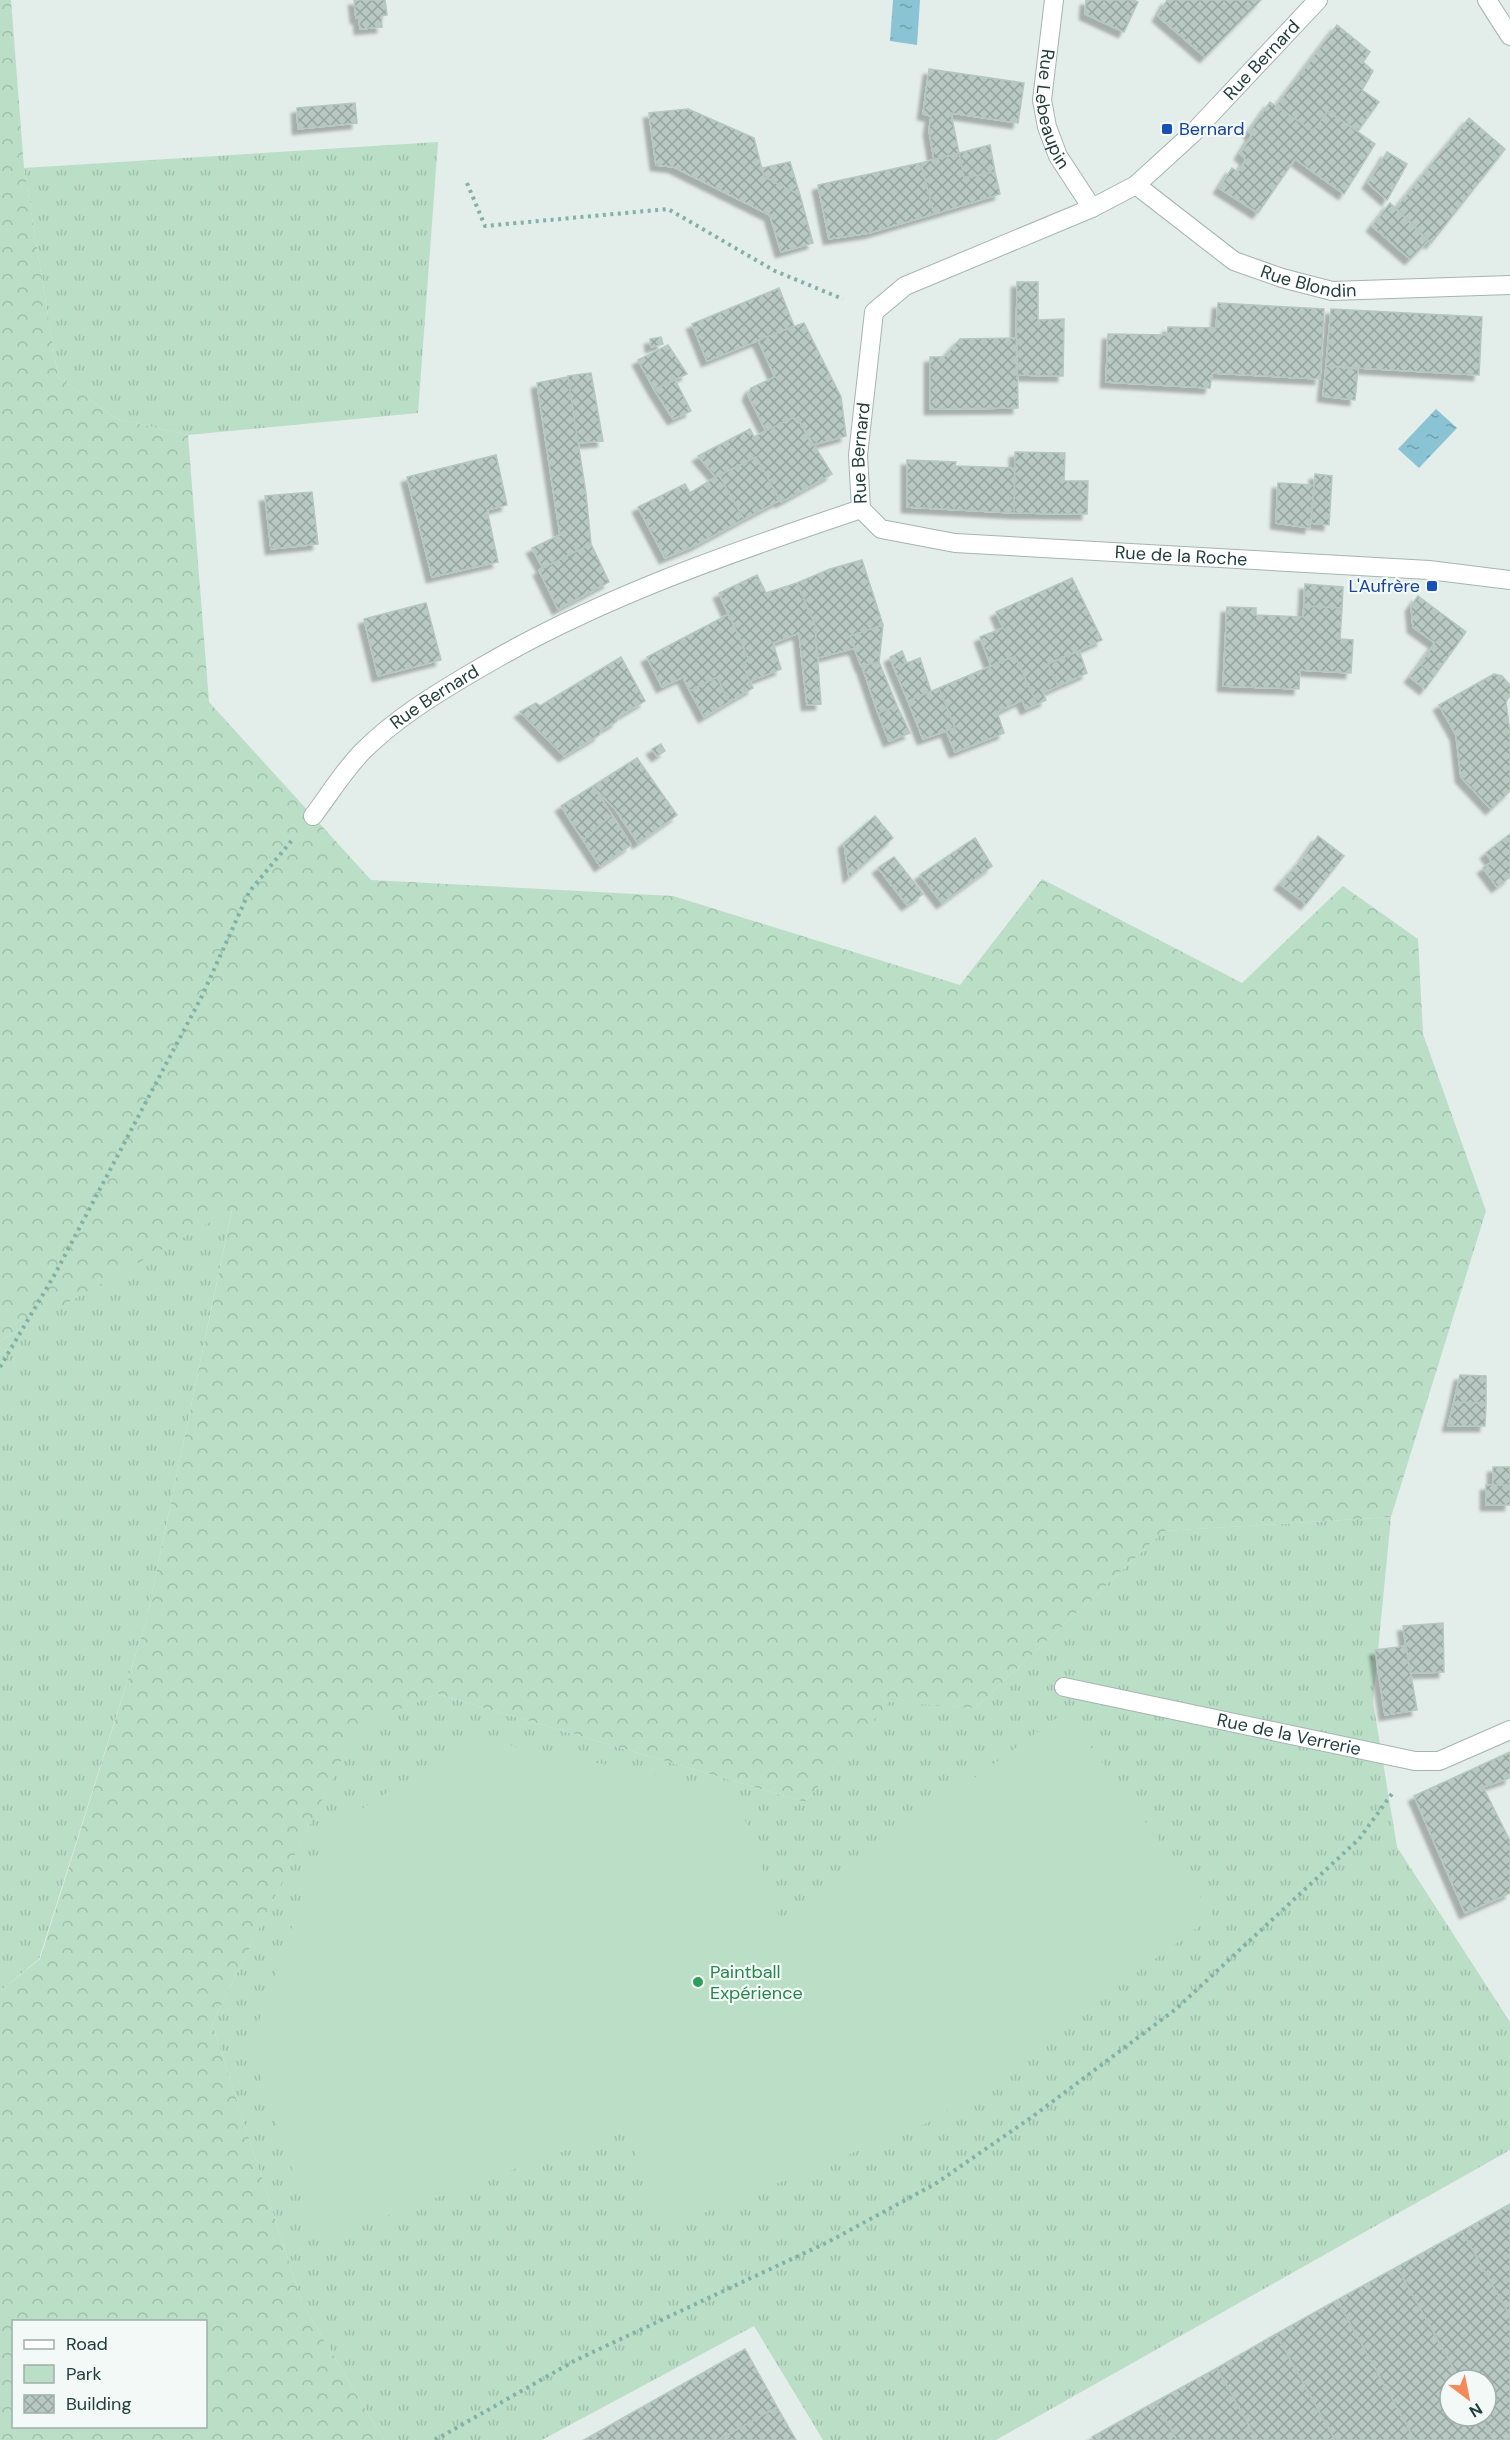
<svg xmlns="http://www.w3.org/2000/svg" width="1510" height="2440" viewBox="0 0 1510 2440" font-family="'DM Sans',sans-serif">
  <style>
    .grass { fill: url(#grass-tufts) }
    .forest { fill: url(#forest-crowns); fill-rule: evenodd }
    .green { fill: #bbdec7 }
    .water { fill: url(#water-ripples) }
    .building { fill: url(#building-cross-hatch); stroke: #b5c7c0; stroke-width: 1.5; filter: url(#shadow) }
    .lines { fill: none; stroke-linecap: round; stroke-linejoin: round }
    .minor-casing { stroke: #a5b5b1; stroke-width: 20 }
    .tertiary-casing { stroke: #a5b5b1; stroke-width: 20 }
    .path { stroke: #82b1a5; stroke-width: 4; stroke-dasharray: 3 4.5; stroke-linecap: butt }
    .minor { stroke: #fff; stroke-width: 18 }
    .tertiary { stroke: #fff; stroke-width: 18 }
    .transit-dot { fill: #1a4fb4; stroke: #f3f9f7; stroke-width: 2 }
    .leisure-dot { fill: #2e9e5b; stroke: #f3f9f7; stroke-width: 2 }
    .labels { text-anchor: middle; stroke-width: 4.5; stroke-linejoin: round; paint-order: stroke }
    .street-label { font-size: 18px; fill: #223f39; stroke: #f3f9f7 }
    .transit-label { font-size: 18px; fill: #164399; stroke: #f3f9f7; text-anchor: start }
    .leisure-label { font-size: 18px; fill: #27864d; stroke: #f3f9f7; text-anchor: start }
  </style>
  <defs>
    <pattern id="grass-tufts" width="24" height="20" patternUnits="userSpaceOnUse" patternTransform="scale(1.5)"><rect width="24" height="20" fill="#bbdec7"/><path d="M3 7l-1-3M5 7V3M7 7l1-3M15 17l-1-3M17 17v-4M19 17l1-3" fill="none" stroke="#a0c0ac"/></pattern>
    <pattern id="forest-crowns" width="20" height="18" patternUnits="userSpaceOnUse" patternTransform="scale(1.5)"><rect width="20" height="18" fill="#bbdec7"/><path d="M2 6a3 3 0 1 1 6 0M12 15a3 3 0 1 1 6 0" fill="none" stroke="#a0c0ac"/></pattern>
    <pattern id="water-ripples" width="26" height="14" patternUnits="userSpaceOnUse" patternTransform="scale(1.5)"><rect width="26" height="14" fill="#8ac3d3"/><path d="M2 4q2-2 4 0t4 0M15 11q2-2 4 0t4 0" fill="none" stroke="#70a0ac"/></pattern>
    <pattern id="building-cross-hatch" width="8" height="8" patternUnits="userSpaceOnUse" patternTransform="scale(1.5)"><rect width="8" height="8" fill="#b8c8c2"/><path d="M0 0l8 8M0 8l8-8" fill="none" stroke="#95a49f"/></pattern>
    <filter id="shadow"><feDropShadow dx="-5.5" dy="5.5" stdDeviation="1.5" flood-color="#0004"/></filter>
  </defs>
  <rect width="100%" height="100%" fill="#e3ede9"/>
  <path class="grass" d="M438,142L418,413L188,435L117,419L58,377L24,168Z
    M232,1209L146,1622L39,1959L0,1991V1341Z
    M1391,1517L1373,1702L1397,1847L1510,2022V2150L996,2440H823L754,2326L542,2440H384L303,2305L212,2024L358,1726L437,1694L805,1802L889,1701L975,1708L1164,1531Z"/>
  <path class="forest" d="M0,0H11L24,168L58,377L117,419L188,435L209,702L371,880L673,896L960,985L1042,879L1242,983L1343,886L1418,939L1423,1034L1486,1211L1391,1517L1164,1531L975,1708L889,1702L805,1802L437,1694L358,1727L212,2024L303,2305L384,2440H0V1991L40,1959L146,1622L232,1210L0,1341ZM14,2322H206V2426H14Z"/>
  <path class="green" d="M1065,1712L1214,1916L932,2121L661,2230L627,2128L317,2241L250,2046L326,1831L475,1738L735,1791L780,1919Z"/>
  <path class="water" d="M893,0H920L917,45L890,41Z
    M1436,409L1457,428L1419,468L1398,449Z"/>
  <path class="building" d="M354,0H385L387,15L381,16L382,27L360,29L359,18H356Z
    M1086,0H1133L1138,2L1124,32L1085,14Z
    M1167,0H1261L1205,57L1158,16Z
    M1337,25L1370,52L1363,62L1373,71L1362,90L1379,102L1358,131L1328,111L1313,131L1276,106Z
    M929,69L1024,83L1018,123L951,113L959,153L934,160L929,130L931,116L923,114Z
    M1270,102L1313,131L1328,111L1375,144L1344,194L1295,159L1258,213L1219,188L1232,168L1238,172L1246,160L1240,154L1252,135L1249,132Z
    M355,103L357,123L298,129L297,108Z
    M688,109L754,138L764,177L800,195L813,243L781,252L770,215L674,167L656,165L649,113Z
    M1469,118L1505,149L1431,243L1396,208Z
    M990,145L995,172L964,178L959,153Z
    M1387,152L1407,164L1387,200L1368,183Z
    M959,153L964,178L995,172L1000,194L934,214L921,163Z
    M790,162L800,195L764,177L762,168Z
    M921,163L934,214L869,233L829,239L818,185Z
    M1390,203L1428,241L1410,259L1372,226Z
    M1017,282H1038V320L1064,319L1063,376L1016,375Z
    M779,288L794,326L707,361L692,324Z
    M1218,303L1324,309L1320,379L1212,373L1210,388L1106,382L1108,334L1167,335L1168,327L1216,328Z
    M1331,309L1482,317L1479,375L1326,366Z
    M804,323L841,397L846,436L812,445L798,419L792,418L766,431L748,395L751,388L775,377L758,340Z
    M661,337L663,344L651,347L650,339Z
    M1017,338L1018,408L930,409V357H944L960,339Z
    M668,345L687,374L654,389L638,360Z
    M1326,366L1358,369L1355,400L1323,396Z
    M591,373L603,441L578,443L568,376Z
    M568,377L586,494L591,544L543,568L532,548L560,535L537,383Z
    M675,380L691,411L673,419L654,389Z
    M792,418L798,419L832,474L781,502L756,457L716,477L698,456L750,429L754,437Z
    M1015,452L1065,453L1064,481H1088L1087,514L1014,513Z
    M496,455L507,505L487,510L498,562L432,577L407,477Z
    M756,457L780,500L744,519L719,475Z
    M907,460L956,462L955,466L1015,468L1014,513L907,507Z
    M1315,474L1332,476L1329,525L1311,523Z
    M719,475L744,519L696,545L665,558L638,507L685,484L690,493Z
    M1278,483L1314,485L1310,528L1276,523Z
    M312,492L318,544L271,549L265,496Z
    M591,544L609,582L558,609L539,570Z
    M862,560L883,625L850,636L855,648L817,658L815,625L797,583L830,569Z
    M757,575L766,593L797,583L815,625L821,704L807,705L799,633L773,643L781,669L750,681L742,664L749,660L719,593Z
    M1072,578L1102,640L1048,664L1058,686L1043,693L1046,700L1037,704L1015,656L991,666L980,637L1003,628L996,612Z
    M1305,584L1343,587L1342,608L1304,606Z
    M1418,596L1466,632L1435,675L1420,664L1435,643L1413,627L1411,606Z
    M426,603L441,660L378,676L364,619Z
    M1304,606L1342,608L1340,639L1353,640L1351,673L1300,670L1299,689L1223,686L1227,607L1256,608V615L1303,617Z
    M729,614L749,660L742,664L753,688L729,702L717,677L690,691L683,677L662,687L647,657Z
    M883,625L879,662L861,666L850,636Z
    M902,651L907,663L894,668L890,657Z
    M1079,651L1087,673L1058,686L1048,664Z
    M1015,656L1037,704L1026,709L1022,700L997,712L1004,733L955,752L946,730L955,728L939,688Z
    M621,657L645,701L619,716L616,722L601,730L599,735L564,756L520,712L536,703L540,706Z
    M920,658L931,691L908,701L894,668Z
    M879,662L897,706L878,713L862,666Z
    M1420,664L1435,675L1425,689L1410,677Z
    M1494,674L1502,676L1510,685V695L1506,702L1510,732V791L1491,809L1461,777L1456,735L1439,705Z
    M717,677L729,702L704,717L690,691Z
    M939,688L955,728L923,739L908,701Z
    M897,706L910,733L889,741L878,713Z
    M661,744L665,751L657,756L652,749Z
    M637,758L677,815L638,843L615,809L593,786Z
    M593,786L612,815L583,840L561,806Z
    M612,815L631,845L600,866L583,840Z
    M875,816L893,838L849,877L844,843Z
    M1510,834V877L1497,887L1483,868L1492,862L1486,853Z
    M1318,836L1344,856L1306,904L1280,884L1303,858Z
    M975,838L992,866L942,903L920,875Z
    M894,857L923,894L907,905L878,868Z
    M1460,1375L1486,1376V1403L1454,1402Z
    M1454,1402L1486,1403L1485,1426H1448Z
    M1493,1467H1510V1485H1493Z
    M1486,1485H1510V1505H1486Z
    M1443,1623L1444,1672L1410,1673L1403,1626Z
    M1406,1646L1417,1710L1385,1715L1375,1650Z
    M1510,1752V1778L1483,1787L1510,1841V1893L1465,1913L1414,1796Z
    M1510,2204V2316L1462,2231Z
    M1462,2231L1510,2316V2440H1494L1480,2416H1486V2380H1460L1397,2267Z
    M1397,2267L1460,2380H1450V2416H1480L1494,2440H1415L1337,2300Z
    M1337,2300L1415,2440H1335L1276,2334Z
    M1276,2334L1335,2440H1257L1217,2368Z
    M745,2349L777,2407L718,2440H584Z
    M1217,2368L1257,2440H1177L1155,2402Z
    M1155,2402L1177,2440H1094L1092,2437Z
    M777,2407L796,2440H718Z"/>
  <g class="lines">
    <defs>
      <g id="minor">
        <path id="s1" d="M1054,0L1042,100L1047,127L1058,156L1092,208"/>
        <path id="s2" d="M1136,185L1234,261L1282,278L1332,291L1510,285"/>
        <path id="s3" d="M861,509L858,455L874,312L905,286L1092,208L1136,185L1193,133L1318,0"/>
        <path id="s4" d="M861,509L881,529L955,543L1429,570L1510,580"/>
        <path id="s5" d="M313,816C329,795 344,770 363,751C395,719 434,695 473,672C595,599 727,554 861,509"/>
        <path id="s6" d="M1064,1687L1415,1761H1439L1510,1730"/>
      </g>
      <path id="tertiary" d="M1487,0L1510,36"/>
    </defs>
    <use href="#minor" class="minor-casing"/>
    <use href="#tertiary" class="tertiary-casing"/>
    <path class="path" d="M467,183L485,226L668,209L775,271L843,299
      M0,1367L55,1274L202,996L249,892L293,839
      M435,2440L576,2360L828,2242L935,2184L1032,2117L1176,2009L1359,1839L1394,1791"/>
    <use href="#minor" class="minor"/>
    <use href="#tertiary" class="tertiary"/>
  </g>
  <g class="transit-dot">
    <rect x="1161" y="123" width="12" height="12" rx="3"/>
    <rect x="1426" y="580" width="12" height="12" rx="3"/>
  </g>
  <circle class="leisure-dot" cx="698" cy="1982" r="6"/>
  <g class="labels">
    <g class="street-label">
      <text dy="6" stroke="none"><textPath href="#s3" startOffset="668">Rue Bernard</textPath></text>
      <text dy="6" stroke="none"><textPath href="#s1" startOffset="111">Rue Lebeaupin</textPath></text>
      <text dy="6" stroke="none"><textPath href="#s2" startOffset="202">Rue Blondin</textPath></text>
      <text dy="6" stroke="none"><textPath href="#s3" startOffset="56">Rue Bernard</textPath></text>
      <text dy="6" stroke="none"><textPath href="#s4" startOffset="330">Rue de la Roche</textPath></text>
      <text dy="6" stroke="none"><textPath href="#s5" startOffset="172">Rue Bernard</textPath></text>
      <text dy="6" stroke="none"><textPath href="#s6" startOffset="230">Rue de la Verrerie</textPath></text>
    </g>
    <g class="transit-label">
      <text x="1179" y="135">Bernard</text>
      <text x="1420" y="592" text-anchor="end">L'Aufrère</text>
    </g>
    <g class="leisure-label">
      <text x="710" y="1978">Paintball<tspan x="710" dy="21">Expérience</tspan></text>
    </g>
  </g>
  <rect x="12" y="2320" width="195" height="108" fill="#f3f9f7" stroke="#9fafab" stroke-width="1.5"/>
  <rect x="24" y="2340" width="30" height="9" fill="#ffffff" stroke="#9fafab" stroke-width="1.5"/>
  <text x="66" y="2350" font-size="18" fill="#223f39">Road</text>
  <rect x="24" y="2365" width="30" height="18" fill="#bbdec7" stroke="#9fafab" stroke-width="1.5"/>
  <text x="66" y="2380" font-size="18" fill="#223f39">Park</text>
  <rect x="24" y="2395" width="30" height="18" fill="url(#building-cross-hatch)" stroke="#9fafab" stroke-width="1.5"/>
  <text x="66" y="2410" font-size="18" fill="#223f39">Building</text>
  <g transform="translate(1468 2398) rotate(148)"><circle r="28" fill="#f3f9f7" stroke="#9fafab" stroke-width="1.5"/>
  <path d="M0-4.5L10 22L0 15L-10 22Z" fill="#f48959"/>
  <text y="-9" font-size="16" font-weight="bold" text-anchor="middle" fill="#223f39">N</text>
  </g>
</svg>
